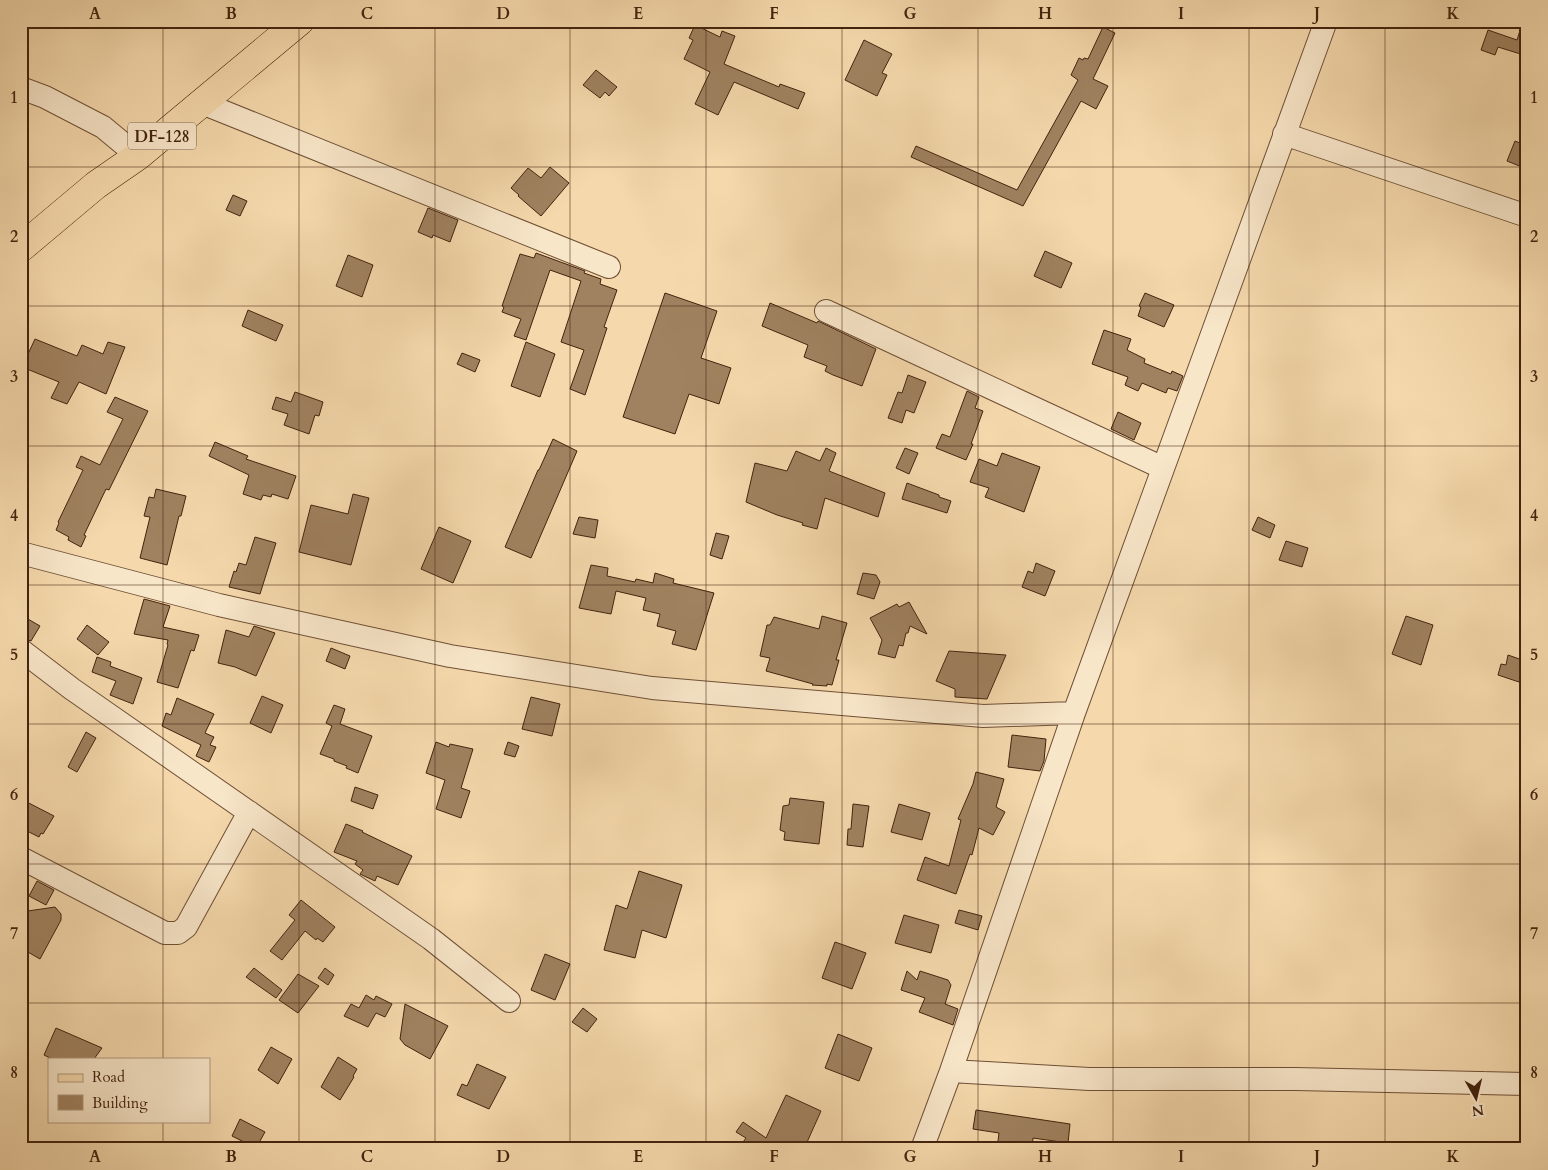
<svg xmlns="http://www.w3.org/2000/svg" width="1548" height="1170" viewBox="0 0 1548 1170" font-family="Cardo,serif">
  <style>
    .building { fill: #a08260; stroke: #43230e }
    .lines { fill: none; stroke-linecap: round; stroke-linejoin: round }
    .minor-casing { stroke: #705036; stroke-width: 24 }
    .major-casing { stroke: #43230e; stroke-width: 29 }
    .minor { stroke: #f8e6c9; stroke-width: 22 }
    .major { stroke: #f5d9ac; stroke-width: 28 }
    .grid { fill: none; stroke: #43230e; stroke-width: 1; stroke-opacity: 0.55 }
    .labels { text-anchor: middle; stroke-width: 4.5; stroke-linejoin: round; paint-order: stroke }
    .shield { fill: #f8e6c9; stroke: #795e46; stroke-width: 1 }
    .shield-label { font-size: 16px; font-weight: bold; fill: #43230e }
    .neatline { fill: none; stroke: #43230e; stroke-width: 2 }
    .grid-label { font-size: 16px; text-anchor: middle; font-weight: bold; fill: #43230e }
  </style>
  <rect width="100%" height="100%" fill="#f5d9ac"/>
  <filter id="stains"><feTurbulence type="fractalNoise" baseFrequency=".004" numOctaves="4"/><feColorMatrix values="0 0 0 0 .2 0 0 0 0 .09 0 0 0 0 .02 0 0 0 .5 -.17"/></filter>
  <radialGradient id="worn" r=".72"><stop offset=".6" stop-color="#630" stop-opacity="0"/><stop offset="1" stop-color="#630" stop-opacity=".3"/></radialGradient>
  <path class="building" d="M1523,21H1527V56L1498,47L1495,55L1481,50L1488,30L1517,40Z
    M695,25L720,37L722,31L735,36L724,64L779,87L780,84L805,93L798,109L734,82L718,115L695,104L710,72L684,59L693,40L689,38Z
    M1103,27L1115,33L1093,79L1108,86L1096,109L1081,101L1023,206L911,157L916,146L1017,190L1078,80L1071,75L1079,58L1083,60L1084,58L1088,59Z
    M864,40L892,54L882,73L887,75L877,96L845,80Z
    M596,70L617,87L609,96L605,92L600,98L583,85Z
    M1515,141L1527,146V169L1507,161Z
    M550,167L569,183L541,216L518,196L519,195L511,188L528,168L541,178Z
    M233,195L247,201L240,216L226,210Z
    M428,208L458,220L450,242L433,235L432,238L418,232Z
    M1045,251L1072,263L1061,288L1034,276Z
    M536,253L585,271L584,273L601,279L600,284L617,290L604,327L607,328L585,395L570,389L584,350L561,342L581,281L550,270L526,340L514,336L521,319L502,312L504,307L502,306L520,254L534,258Z
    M348,255L373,265L362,297L336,286Z
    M665,293L717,311L701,358L731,368L719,404L689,394L675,434L623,417Z
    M1145,293L1174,305L1164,327L1138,316L1141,307L1139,306Z
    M770,303L817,323L818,321L876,349L862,386L833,375L825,371L827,366L804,357L808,345L762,326Z
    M248,310L283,325L276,341L242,326Z
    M1104,330L1131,339L1127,350L1145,359L1144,363L1171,374L1172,371L1183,376L1177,391L1168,388L1166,393L1142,383L1138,391L1125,385L1128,377L1092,364Z
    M35,339L77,356L82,345L103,354L108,342L125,347L106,394L79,382L67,404L51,398L59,382L22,367Z
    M526,342L555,354L540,397L511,386Z
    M462,353L480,360L475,372L457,364Z
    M908,375L926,382L914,413L906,410L902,423L888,418L898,392L902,393Z
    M967,391L979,397L975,408L983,411L971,444H973L966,460L936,448L942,434L950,437Z
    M295,392L323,402L319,416L315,415L309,434L284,425L288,414L272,409L276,397L291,402Z
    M115,397L148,411L109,490L106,489L84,535L86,536L81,547L68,540L69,537L56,530L59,523L58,522L83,470L76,467L81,456L100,465L123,419L107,412Z
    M1118,412L1141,423L1134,440L1111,429Z
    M553,439L577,451L531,558L505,547L538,470H539Z
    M215,442L248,456L246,459L296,476L288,499L272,494L271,497L263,495L261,500L243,494L249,475L209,456Z
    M826,448L836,453L829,471L885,493L878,517L825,498L817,529L802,525L803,523L777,515L746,502L755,463L787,471L796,451L820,461Z
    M905,448L918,453L909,474L896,468Z
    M1002,453L1040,467L1024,512L985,497L989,488L970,482L979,459L997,466Z
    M907,483L939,495V497L951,501L947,513L902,499Z
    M156,489L186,496L181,516H179L167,565L140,558L150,517L144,516L149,497L154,498Z
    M353,494L369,498L351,565L299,552L311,505L348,514Z
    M579,517L598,520L595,538L573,534Z
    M1258,517L1275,525L1270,538L1252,530Z
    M439,527L471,541L453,583L421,569Z
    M716,533L729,536L722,559L710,555Z
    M255,537L276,543L260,594L229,587L234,571L236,572L239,563L246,565Z
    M1286,541L1308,548L1302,567L1279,560Z
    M1036,563L1055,571L1045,596L1022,587L1028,571L1033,573Z
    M591,565L608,568L607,576L635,582L636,579L653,583L655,573L674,579L673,583L714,593L696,650L672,644L676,631L657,626L660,614L643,610L646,598L616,591L611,614L579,608Z
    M863,573L876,575L880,582L874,599L857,594Z
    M144,599L170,606L163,627L199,635L194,651L191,650L178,688L157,682L168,645L167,644L168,640L134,634Z
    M909,602L927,634L910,626L908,633H906L903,646L899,645L895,658L878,654L882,640L870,618L897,604L899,607Z
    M21,615L40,626L31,641L21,637Z
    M822,616L847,623L836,660H839L832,685L827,684V686L812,685L813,684L766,671L770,658L760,656L767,625H770L774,617L819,629Z
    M1406,616L1433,625L1421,665L1392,654Z
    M87,625L109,642L98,655L77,639Z
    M254,626L275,633L256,676L235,667L218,663L226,630L249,637Z
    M331,648L350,656L345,669L326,661Z
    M949,651L1006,655L987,699L955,697V689L936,681Z
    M1508,655L1525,661L1519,682L1498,675L1501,664L1506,665Z
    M97,657L111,662L110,666L142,678L133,704L110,695L116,681L92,672Z
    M262,696L283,705L271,733L250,723Z
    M531,697L560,704L552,736L522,729Z
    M177,698L214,714L205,733L214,737L210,745L216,747L209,762L196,756L201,745L162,726L166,713L171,715Z
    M334,705L345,709L340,724L372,736L358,773L346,768L347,766L334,761V759L320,754L332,726L326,723Z
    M86,732L96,738L77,772L68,767Z
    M1012,735L1046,739L1044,761L1040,771L1008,767Z
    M436,742L449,747L450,744L473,749L461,788L470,791L461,818L436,809L445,780L426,773Z
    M508,742L519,746L515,757L504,754Z
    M976,772L1004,779L996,807L1005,812L993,835L979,828L972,855L970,854L956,894L917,880L925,857L949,866L961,820L958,819L973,784Z
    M355,787L378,795L373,809L351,801Z
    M790,798L824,802L819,844L784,840L785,832L780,830L783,806L789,805Z
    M21,799L54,816L43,834L41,833L39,837L21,828Z
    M853,804L869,806L863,847L847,845L848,829H851Z
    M899,804L930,813L922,840L891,832Z
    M346,824L363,831L362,832L412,856L398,885L377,876L375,881L362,875L360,874L363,870L355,864L357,861L334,852Z
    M639,871L682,885L666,938L642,930L635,958L604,950L616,905L627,909Z
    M37,881L54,890L46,905L29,896Z
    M301,900L335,927L323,942L317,938L316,940L305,931L282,960L270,951L295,920L289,915Z
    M55,907L61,914V920L40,959L21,948V912Z
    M959,910L982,916L978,930L955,923Z
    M904,915L939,925L931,953L895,943Z
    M835,942L866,953L852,989L822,978Z
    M545,954L570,964L555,1000L531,990Z
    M254,968L282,990L276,998L246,977Z
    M325,968L334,975L328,985L318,978Z
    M907,971L917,980L920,971L948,980L951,985L945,1004L958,1009L953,1025L919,1012L925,998L901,990Z
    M298,974L319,986L298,1013L279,1000Z
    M366,995L374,1000L376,996L392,1004L385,1017L376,1013L368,1027L344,1016L351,1004L359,1008Z
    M405,1004L448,1026L430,1059L405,1045L400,1039Z
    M583,1008L597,1019L587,1032L572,1022Z
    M56,1028L102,1048L94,1059H52L44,1055Z
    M838,1034L872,1048L859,1081L825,1068Z
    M271,1047L292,1059L278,1084L258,1070Z
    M338,1057L357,1069L353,1076L354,1077L340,1100L321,1087Z
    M477,1064L506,1077L489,1109L457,1095L462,1084L467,1086Z
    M786,1095L821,1111L804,1149H738L746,1138L736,1132L743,1122L766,1138Z
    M976,1110L1070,1124L1068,1143L1033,1138L1032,1149H997L999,1133L973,1129Z
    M240,1119L265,1132L256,1148L232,1136Z"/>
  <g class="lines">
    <defs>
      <path id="minor" d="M21,88L45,97L103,127L138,156
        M202,103L609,267
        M1284,134L1527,216
        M826,311L1163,468
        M21,553L219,605L450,656L652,688L983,716L1074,713
        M21,650L72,689L431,939L509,1001
        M21,858L165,933H178L186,927L249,812
        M951,1071L1089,1079H1295L1527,1084
        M922,1149L951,1071L1074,713L1326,21"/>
      <path id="major" d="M21,248L96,185L138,156L300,21"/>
    </defs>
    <use href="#minor" class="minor-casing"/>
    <use href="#major" class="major-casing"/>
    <use href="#minor" class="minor"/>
    <use href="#major" class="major"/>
  </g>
  <path class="grid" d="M163,21V1059M299,21V1149M435,21V1149M570,21V1149M706,21V1149M842,21V1149M978,21V1149M1113,21V1149M1249,21V1149M1385,21V1149M21,167H1527M21,306H1527M21,446H1527M21,585H1527M21,724H1527M21,864H1527M21,1003H1527M163,1121V1149"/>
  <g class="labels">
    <rect class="shield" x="128" y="122.5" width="68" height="27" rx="4"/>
    <g class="shield-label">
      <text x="162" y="142">DF-128</text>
    </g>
  </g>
  <rect width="1548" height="1170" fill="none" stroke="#f5d9ac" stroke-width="55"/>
  <rect x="48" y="1058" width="162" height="65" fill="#f8e6c9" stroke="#b0987e"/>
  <rect x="58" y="1074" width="25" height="8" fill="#f5d9ac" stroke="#b0987e"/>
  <text x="92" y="1082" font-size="15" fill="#43230e">Road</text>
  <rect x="58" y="1095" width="25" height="15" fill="#a08260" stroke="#b0987e"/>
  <text x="92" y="1108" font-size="15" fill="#43230e">Building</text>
  <g transform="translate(1476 1098) rotate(172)" stroke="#f8e6c9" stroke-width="4" paint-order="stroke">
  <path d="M0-4L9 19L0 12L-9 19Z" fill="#43230e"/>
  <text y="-8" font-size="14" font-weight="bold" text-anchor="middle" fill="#43230e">N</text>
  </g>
  <rect x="28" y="28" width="1492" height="1114" class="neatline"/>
  <g class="grid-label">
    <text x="95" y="19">A</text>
    <text x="231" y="19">B</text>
    <text x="367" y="19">C</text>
    <text x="503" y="19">D</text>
    <text x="638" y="19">E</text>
    <text x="774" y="19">F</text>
    <text x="910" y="19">G</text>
    <text x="1045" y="19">H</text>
    <text x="1181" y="19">I</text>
    <text x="1317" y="19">J</text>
    <text x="1453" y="19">K</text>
    <text x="14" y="103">1</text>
    <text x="1534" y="103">1</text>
    <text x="14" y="242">2</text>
    <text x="1534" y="242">2</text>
    <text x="14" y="382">3</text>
    <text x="1534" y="382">3</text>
    <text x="14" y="521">4</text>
    <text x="1534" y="521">4</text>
    <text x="14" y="660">5</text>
    <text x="1534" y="660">5</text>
    <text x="14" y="800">6</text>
    <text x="1534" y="800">6</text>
    <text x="14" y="939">7</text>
    <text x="1534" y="939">7</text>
    <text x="14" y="1078">8</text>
    <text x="1534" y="1078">8</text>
    <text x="95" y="1162">A</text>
    <text x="231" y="1162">B</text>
    <text x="367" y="1162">C</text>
    <text x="503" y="1162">D</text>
    <text x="638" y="1162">E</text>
    <text x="774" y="1162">F</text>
    <text x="910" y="1162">G</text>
    <text x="1045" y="1162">H</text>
    <text x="1181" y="1162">I</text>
    <text x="1317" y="1162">J</text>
    <text x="1453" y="1162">K</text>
  </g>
  <rect width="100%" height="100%" filter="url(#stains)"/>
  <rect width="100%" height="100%" fill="url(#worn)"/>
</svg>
